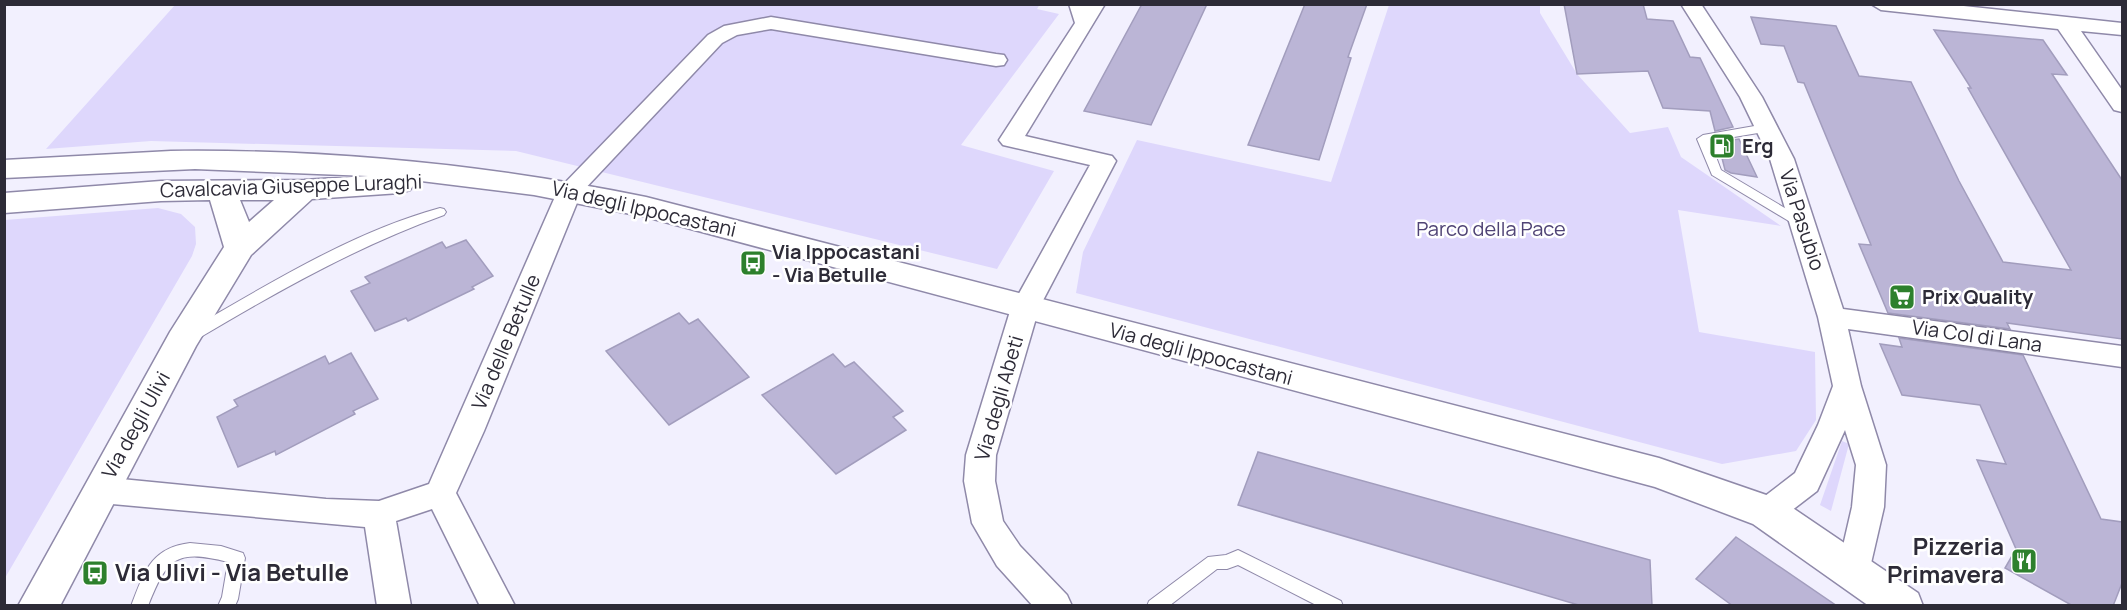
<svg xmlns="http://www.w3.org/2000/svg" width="2127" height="610" viewBox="0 0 2127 610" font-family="Manrope,sans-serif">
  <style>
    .green { fill: #ded7fc }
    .building { fill: #bbb5d6; stroke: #a29dbd; stroke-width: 1.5 }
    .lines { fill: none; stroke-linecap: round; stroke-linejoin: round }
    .lane-casing { stroke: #8f89a9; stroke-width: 2 }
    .street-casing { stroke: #8f89a9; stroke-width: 3 }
    .secondary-casing { stroke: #8f89a9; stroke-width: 3 }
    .lane { fill: #fff; fill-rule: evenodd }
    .street { fill: #fff; fill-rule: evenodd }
    .secondary { fill: #fff; fill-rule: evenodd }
    .labels { text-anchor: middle; stroke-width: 5; stroke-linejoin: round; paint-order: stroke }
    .poi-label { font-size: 20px; font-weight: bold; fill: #2d2b37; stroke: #fff; text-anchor: start }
    .street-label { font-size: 20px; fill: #2d2b37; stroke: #fff }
    .park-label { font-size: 20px; fill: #4f4375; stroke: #fff }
    .near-poi-label { font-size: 24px; font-weight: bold; fill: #2d2b37; stroke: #fff; text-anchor: end }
  </style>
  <rect width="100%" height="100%" fill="#f2f0fe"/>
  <path class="green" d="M1040,4L1037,9L1059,14L961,145L1054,171L997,269L516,151L151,141L46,149L175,5Z
    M1389,5H1540V13L1577,74L1630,133L1668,127L1681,157L1781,226L1678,210L1699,332L1815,352L1816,420L1796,451L1722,464L1076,293L1083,252L1137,140L1331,182Z
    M158,208L181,214L195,227L196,244L192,256L5,578V220Z
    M1842,441L1849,444L1831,511L1820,505Z"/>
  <path class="building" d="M1142,4H1207L1151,125L1084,111Z
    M1305,4H1367L1348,57L1351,58L1319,160L1248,145Z
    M1564,4H1643L1647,19L1673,21L1690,57L1700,58L1733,127L1715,131L1710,111L1663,108L1648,71L1577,74Z
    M1751,17L1836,26L1859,76L1911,82L1959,181L2003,262L2071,270L1968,88H1971L1934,30L2043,40L2067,75L2052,74L2122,180V339L2007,323L2010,329L1888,313L1859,244L1871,245L1804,83L1798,82L1784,46L1761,44Z
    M1739,139L1757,177L1731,173L1725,170L1718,142Z
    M466,240L493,276L472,287L474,289L408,321L406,318L375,331L351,291L370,283L365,277L442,242L446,248Z
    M679,313L689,324L698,319L749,377L669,425L606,351Z
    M1899,338L2023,355L2101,519L2122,522V583L2113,606H2073L2005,568L2016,549L1977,460L2006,464L1980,405L1902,395L1880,344L1902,347Z
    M351,353L378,399L353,411L355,414L276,455L275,451L238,467L217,417L238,406L234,400L325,356L329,364Z
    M833,354L845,367L854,362L903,411L893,417L906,430L836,474L762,395Z
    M1258,452L1650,560L1652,606H1582L1238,505Z
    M1736,537L1837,606H1733L1696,579Z"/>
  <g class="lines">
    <defs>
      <path id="lane" d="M1766,124L1770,125V131L1710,141L1721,170L1805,220L1807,223L1805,226H1797L1712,175L1697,139L1703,135Z
        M440,208L444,209L446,212L444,215C358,246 278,291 199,338H189L187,334L189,330C267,285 352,232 440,208Z
        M190,543L221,546L243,553L245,558L238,599L235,606H218L222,597L228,562C176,549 167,558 148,606H131C144,573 150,548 190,543Z
        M1238,550L1341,601L1343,606H1318L1238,565L1227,569H1217L1169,606H1147L1149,601L1208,557L1226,555Z"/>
      <path id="street" d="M1069,4H1105L1025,136L1112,156L1116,161L1039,308L996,455L995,481L1003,521L1020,546L1067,595L1072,606H1033L997,566L972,523L964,481L966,455L1011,308L1090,165L1003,145L999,140L1075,23Z
        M1681,4H1701L1762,97L1794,159L1843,309L2122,346V367L1848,329L1861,386L1886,465L1884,507L1869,572L1865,582L1853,586L1841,582L1837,572L1852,507L1856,465L1845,430L1817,491L1778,521L1767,525L1756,521L1751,512L1756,503L1795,473L1818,425L1833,386L1818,317L1770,159L1740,97Z
        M1871,4H1945L2122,23V35L2081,31L2122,90V112L2114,110L2058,29L1881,10Z
        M771,17L996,54L1004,55L1007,60L1004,65L996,66L771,29L737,35L722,43L581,193L484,431L456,493L515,606H480L432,509L396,521L411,606H377L365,527L101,503L90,499L85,490L90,481L101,477L326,499L379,501L429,484L558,190L708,35L724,26Z"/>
      <path id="secondary" d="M171,151C331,149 489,165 646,197L1659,458L1781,500L1918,593L1923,606H1869L1753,524L1655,487L646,217L534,195L413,180L415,183L410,190L400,193L312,199L251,255L196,346L60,606H18L170,332L224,247L210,200L161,201L4,213V193L161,181L304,180L368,176L195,169L4,178V160ZM240,200H274L249,222Z"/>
    </defs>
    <use href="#lane" class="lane-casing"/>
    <use href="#street" class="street-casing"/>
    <use href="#secondary" class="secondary-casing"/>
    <use href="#lane" class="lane"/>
    <use href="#street" class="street"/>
    <use href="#secondary" class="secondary"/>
  </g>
  <defs>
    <symbol id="fuel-square" viewBox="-11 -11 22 22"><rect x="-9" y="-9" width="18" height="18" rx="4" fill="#2d802c" stroke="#fff"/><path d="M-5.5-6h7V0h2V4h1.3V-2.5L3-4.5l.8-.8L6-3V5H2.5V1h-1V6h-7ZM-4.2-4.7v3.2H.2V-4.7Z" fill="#fff"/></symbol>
    <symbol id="bus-square" viewBox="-11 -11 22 22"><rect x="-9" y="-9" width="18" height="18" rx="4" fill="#2d802c" stroke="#fff"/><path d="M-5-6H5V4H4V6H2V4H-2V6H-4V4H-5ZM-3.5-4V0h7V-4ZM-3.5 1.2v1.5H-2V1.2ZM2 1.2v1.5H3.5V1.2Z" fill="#fff"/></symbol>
    <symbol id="supermarket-square" viewBox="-11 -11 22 22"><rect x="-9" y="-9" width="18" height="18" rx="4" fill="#2d802c" stroke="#fff"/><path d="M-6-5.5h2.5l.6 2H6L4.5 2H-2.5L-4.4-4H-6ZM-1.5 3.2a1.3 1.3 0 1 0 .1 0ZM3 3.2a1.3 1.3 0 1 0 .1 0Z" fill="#fff"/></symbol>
    <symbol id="restaurant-square" viewBox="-11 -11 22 22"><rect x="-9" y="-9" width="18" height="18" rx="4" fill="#2d802c" stroke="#fff"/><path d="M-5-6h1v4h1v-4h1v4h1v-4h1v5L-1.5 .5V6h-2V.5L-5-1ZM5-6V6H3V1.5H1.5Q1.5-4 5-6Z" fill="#fff"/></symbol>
  </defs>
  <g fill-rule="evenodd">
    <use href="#fuel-square" x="1707" y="131" width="30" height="30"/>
    <use href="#bus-square" x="738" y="248" width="30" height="30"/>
    <use href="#supermarket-square" x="1887" y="282" width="30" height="30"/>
    <use href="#restaurant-square" x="2009" y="546" width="30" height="30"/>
    <use href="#bus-square" x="80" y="558" width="30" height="30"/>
  </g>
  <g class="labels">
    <g class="poi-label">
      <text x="1742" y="153">Erg</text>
      <text x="772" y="259">Via Ippocastani<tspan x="772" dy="23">- Via Betulle</tspan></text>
      <text x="1922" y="304">Prix Quality</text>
    </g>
    <g class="street-label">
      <text transform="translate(291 186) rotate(-2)" y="7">Cavalcavia Giuseppe Luraghi</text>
      <text transform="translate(644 209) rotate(13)" y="7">Via degli Ippocastani</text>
      <text transform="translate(1802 220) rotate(72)" y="7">Via Pasubio</text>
      <text transform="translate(1977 336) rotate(8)" y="7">Via Col di Lana</text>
      <text transform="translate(506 342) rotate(-67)" y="7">Via delle Betulle</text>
      <text transform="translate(1201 354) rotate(15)" y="7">Via degli Ippocastani</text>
      <text transform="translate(999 398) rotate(-74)" y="7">Via degli Abeti</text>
      <text transform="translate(136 425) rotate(-61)" y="7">Via degli Ulivi</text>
    </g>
    <g class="park-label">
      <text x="1491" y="236">Parco della Pace</text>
    </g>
    <g class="near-poi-label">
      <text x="2004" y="555">Pizzeria<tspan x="2004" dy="28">Primavera</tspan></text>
      <text x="115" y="581" text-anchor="start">Via Ulivi - Via Betulle</text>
    </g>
  </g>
  <rect width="2127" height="610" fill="none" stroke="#2d2b37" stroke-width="12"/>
</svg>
